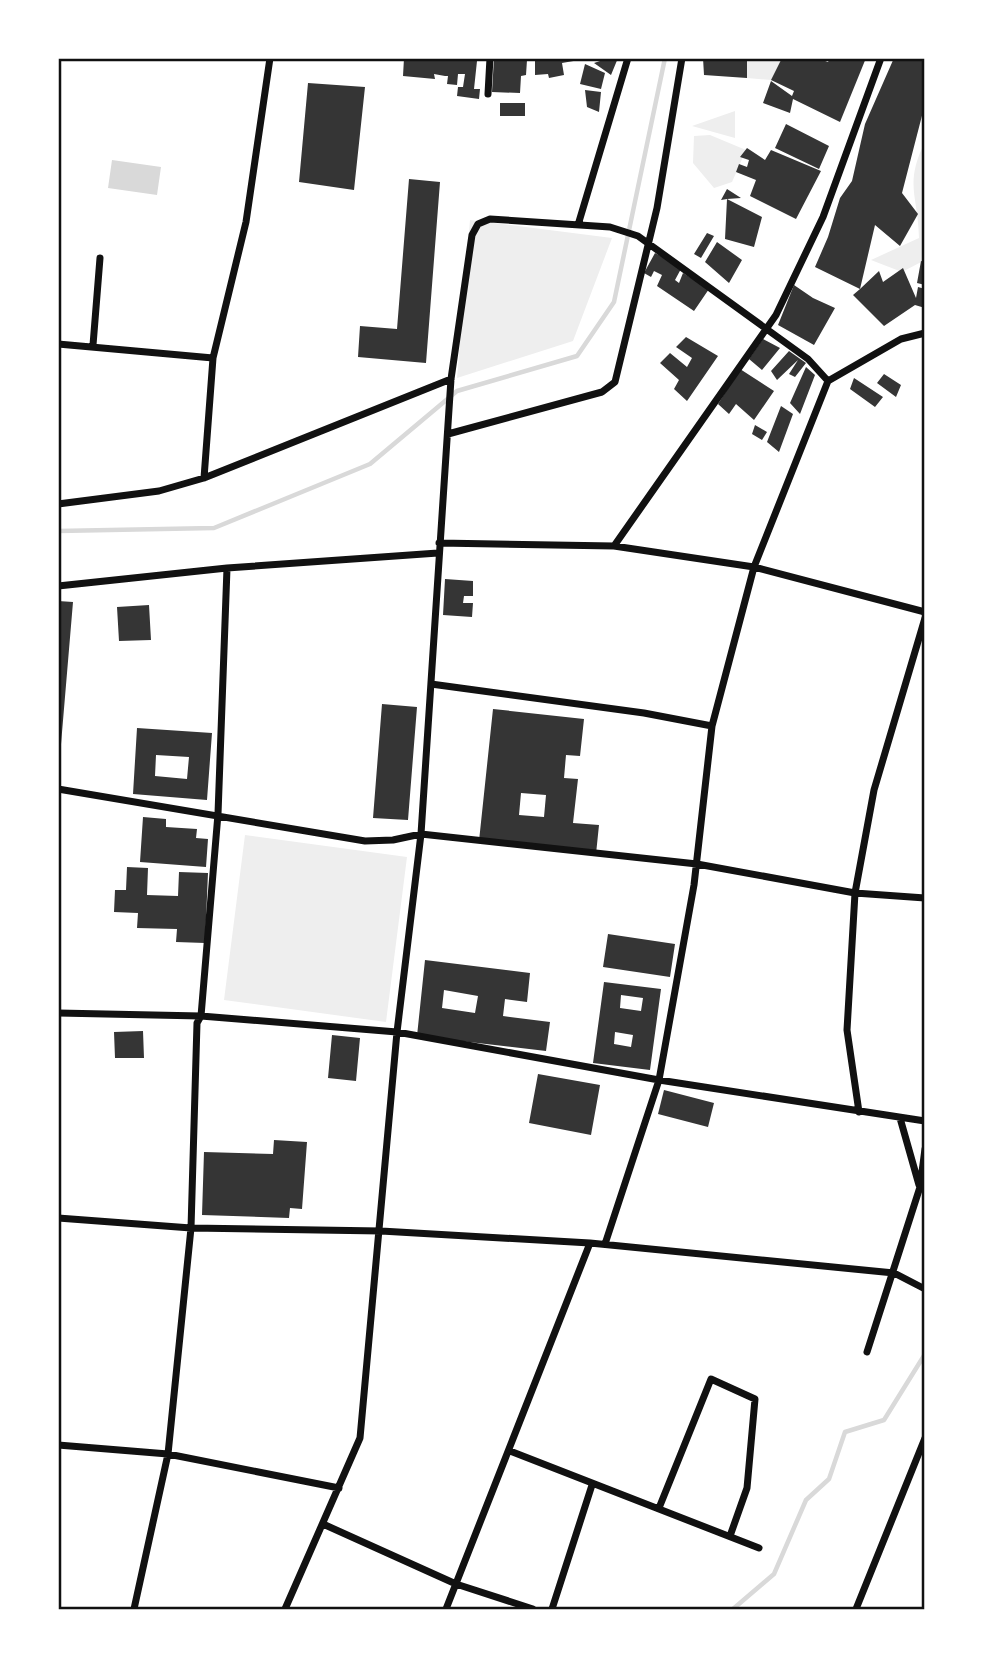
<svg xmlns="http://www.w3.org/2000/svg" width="983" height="1667" viewBox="0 0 983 1667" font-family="'Open Sans',sans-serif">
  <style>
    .green { fill: #eee }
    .water { fill: #d9d9d9 }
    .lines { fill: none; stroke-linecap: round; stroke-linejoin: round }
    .stream { stroke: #d9d9d9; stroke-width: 4.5 }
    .building { fill: #353535; fill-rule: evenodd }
    .minor { stroke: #111; stroke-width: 7 }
    .neatline { fill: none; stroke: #111; stroke-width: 2.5 }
  </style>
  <rect width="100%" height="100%" fill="#fff"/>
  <path class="green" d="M747,58H782L771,80L747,78Z
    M735,111V138L692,126Z
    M710,135L746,150L732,182L714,188L693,163L694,136Z
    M925,142V260L902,272L871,260L919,238C918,195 904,184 925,142Z
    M470,220L612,238L573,341L457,378Z
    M245,835L407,857L386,1022L224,1000Z"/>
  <path class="water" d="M112,160L161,167L157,195L108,188Z"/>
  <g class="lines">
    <path class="stream" d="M58,531L214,528L370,464L457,391L577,356L614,302L665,58
      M733,1609L774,1574L806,1500L829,1479L845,1432L884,1420L925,1354"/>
  </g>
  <path class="building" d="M404,58L477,61L474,89H480L479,99L457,96L458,87H463L465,74H458L457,85L447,84L448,76H445L434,74L435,79L403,76Z
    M494,58H533L527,60L526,75L521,76L520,93L492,92Z
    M535,58H584L585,59L562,63L564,75L549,78L548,74L535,75Z
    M609,58H618L611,75L594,63Z
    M703,58H747V78L704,75Z
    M782,58H817L828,62L830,58H866L840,122L793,99L790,113L763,103L771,81L792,96L794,91L771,80Z
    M894,58L925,59V104L902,193L918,214L900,246L875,225L860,289L879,271L883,282L903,268L916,298L918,287L925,289V308L915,305L884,326L853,295L860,289L815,267L828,237L840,198L852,181L865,124Z
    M585,64L605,73L601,89L580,84Z
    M308,83L365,87L354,190L299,182Z
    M585,90L601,92L599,112L587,107Z
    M500,103H525V116H500Z
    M786,124L829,146L819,169L775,148Z
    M747,148L765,160L771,150L821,171L796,219L750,196L756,180L736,172L739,164L747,167L749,160L740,157Z
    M409,179L440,182L426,363L358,357L360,326L397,329Z
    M727,189L741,198L727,199L762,217L754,247L725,239L727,199L721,200Z
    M707,233L714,236L701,258L694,254Z
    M717,242L742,260L729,283L705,262Z
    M655,253L682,267L675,280L679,283L683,273L709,289L694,311L657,286L662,275L654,271L651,277L644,273Z
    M921,261L925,262V285L917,283Z
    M794,285L813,298L835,308L814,345L778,325Z
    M686,337L718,356L687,401L674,389L679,380L660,363L670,353L687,367L692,358L676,347Z
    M763,339L780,348L762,370L749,359Z
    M789,351L806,363L795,377L789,374L798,360L777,380L771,371Z
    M806,367L815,375L800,414L790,403Z
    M740,369L774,391L754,420L736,404L729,414L718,404Z
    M884,374L901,385L896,397L877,383Z
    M854,378L883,397L875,407L850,389Z
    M781,406L793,414L779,452L767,442Z
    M755,425L767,432L762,440L752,434Z
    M445,579L473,581V596H464L463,603H473L472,617L443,615Z
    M58,601L73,602L60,756H58Z
    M149,605L151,640L119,641L117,607Z
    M382,704L417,707L408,820L373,818Z
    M493,709L584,719L580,756L566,755L564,778L578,779L573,823L599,825L596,854L479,841ZM521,793L546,795L544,817L519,815Z
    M137,728L212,733L207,800L133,794ZM156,755L189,757L187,779L155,776Z
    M143,817L166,819V827L197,829L196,838L208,839L206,867L140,862Z
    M127,867L148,868L147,895L178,896L179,872L208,873L205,943L176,942L177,929L137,928L138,913L114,912L115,890H126Z
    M608,934L675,944L670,977L603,967Z
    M425,960L530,973L527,1002L505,999L503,1016L550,1022L546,1051L417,1036ZM444,990L478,996L475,1013L442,1008Z
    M604,982L661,989L650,1070L593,1063ZM621,995L643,998L641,1011L620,1008ZM615,1032L633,1035L631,1047L614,1044Z
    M143,1031L144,1058H115L114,1032Z
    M332,1035L360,1038L356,1081L328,1078Z
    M538,1074L600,1085L591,1135L529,1123Z
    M664,1090L714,1103L708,1127L658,1114Z
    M274,1140L307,1142L302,1209L290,1208L289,1218L202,1215L204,1152L273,1154Z"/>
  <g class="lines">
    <path class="minor" d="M488,94L490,58
      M578,225L628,58
      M58,344L213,358
      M93,345L100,258
      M448,434L602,392L615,382L657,208L682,58
      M204,478L213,358L246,222L270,58
      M58,504L159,491L204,478L451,379
      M439,543L614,546L754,567L925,612
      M614,546L776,315L823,217L881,58
      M58,586L227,568L438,553
      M431,684L644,713L712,726
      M58,789L365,841L393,840L421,834L697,864L855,893L925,898
      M58,1013L201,1016L397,1032L659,1080L925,1121
      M859,1112L847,1030L855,893L874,790L925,618
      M900,1118L919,1185
      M58,1218L191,1228L381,1231L590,1243L894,1273L925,1289
      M605,1244L659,1080L694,885L712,726L754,567L828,381L901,339L925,333
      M867,1352L920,1187L925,1149
      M58,1445L168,1454L339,1488
      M510,1451L759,1548
      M659,1508L711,1379L755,1399L747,1488L730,1536
      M323,1524L456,1584L533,1609
      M134,1609L168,1454L191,1228L197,1023L201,1016L218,814L227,568
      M285,1609L360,1438L397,1032L421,834L451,379L472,235L478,224L490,219L610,227L638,236L808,359L828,381
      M446,1609L590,1243
      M552,1609L592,1485
      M856,1609L925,1438"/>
  </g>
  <rect width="983" height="1667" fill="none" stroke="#ffffff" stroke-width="119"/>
  <rect x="60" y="60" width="863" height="1548" class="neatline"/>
</svg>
